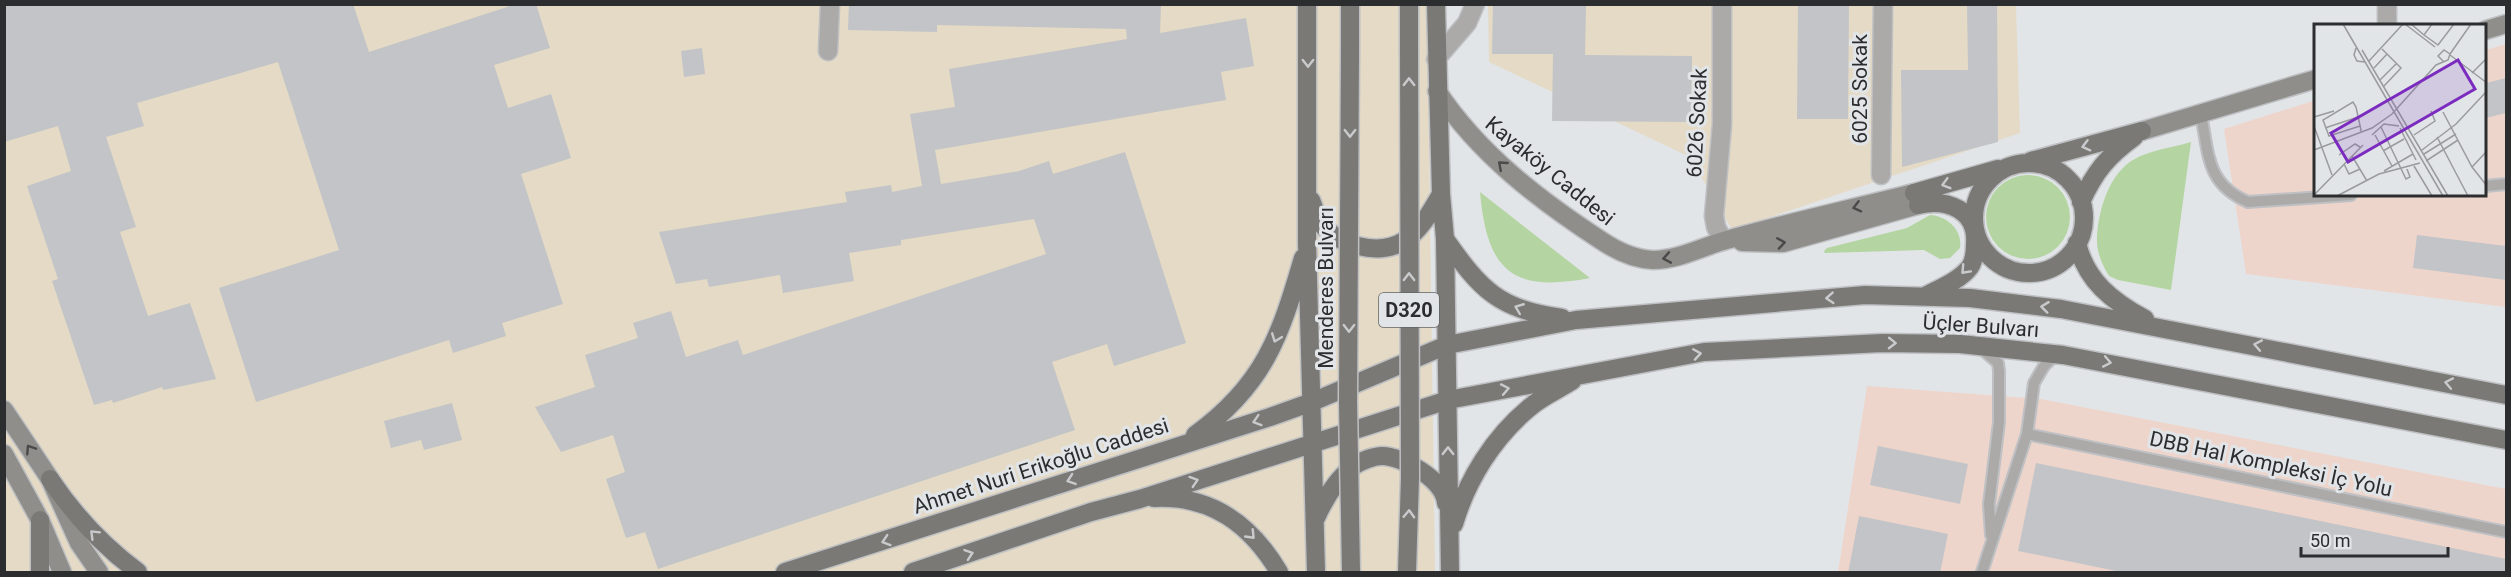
<svg xmlns="http://www.w3.org/2000/svg" width="2511" height="577" viewBox="0 0 2511 577" font-family="Roboto,sans-serif">
  <style>
    .commercial { fill: #eed5cc }
    .industrial { fill: #e4dac5 }
    .green { fill: #b4d5a1 }
    .building { fill: #c2c4c7 }
    .lines { fill: none; stroke-linecap: round; stroke-linejoin: round }
    .lane-casing { stroke: #bec0c3; stroke-width: 14 }
    .street-casing { stroke: #bec0c3; stroke-width: 21 }
    .secondary-casing { stroke: #bec0c3; stroke-width: 21 }
    .primary-casing { stroke: #bec0c3; stroke-width: 21 }
    .lane { stroke: #abaaa9; stroke-width: 10 }
    .street { stroke: #abaaa9; stroke-width: 18 }
    .secondary { stroke: #8f8e8b; stroke-width: 18 }
    .primary { stroke: #7b7976; stroke-width: 18 }
    .primary-bridge-casing { stroke: #bec0c3; stroke-width: 21; stroke-linecap: butt }
    .primary-bridge { stroke: #7b7976; stroke-width: 18 }
    .oneway { stroke: #c8cacc }
    .oneway2 { stroke: #4a4a4a }
    .labels { text-anchor: middle; stroke-width: 6; stroke-linejoin: round; paint-order: stroke }
    .shield { fill: #e2e5e8; stroke: #636466; stroke-width: 1.5 }
    .shield-label { font-size: 20px; font-weight: bold; fill: #2c2d2e }
    .street-label { font-size: 21px; fill: #2c2d2e; stroke: #e2e5e8 }
    .inset-road { fill: none; stroke: #999b9e; stroke-width: 1.5 }
    .view { fill: #7b2cbf; fill-opacity: 0.15; stroke: #7b2cbf; stroke-width: 3 }
    .inset-edge { fill: none; stroke: #2c2d2e; stroke-width: 3 }
  </style>
  <rect width="100%" height="100%" fill="#e2e5e8"/>
  <path class="commercial" d="M2506,44V307L2246,274L2224,129L2316,100V195H2486V50Z
    M1867,386L2041,399L2506,489V572H1838Z"/>
  <path class="industrial" d="M4,5H1427L1435,572H5Z
    M1488,5H2016L2020,133L1732,230L1690,157L1489,62Z"/>
  <path class="green" d="M2191,142L2171,290L2118,280L2109,276C2103,266 2097,254 2097,241C2097,217 2106,182 2126,165C2142,151 2171,148 2191,142Z
    M1986 217a42 42 0 1 1 84 0a42 42 0 1 1-84 0Z
    M1480,192L1590,278C1512,293 1487,271 1480,192Z
    M1930,215C1947,216 1963,230 1960,248L1950,258L1940,259L1924,250L1825,253L1824,251L1827,248L1907,228Z"/>
  <path class="building" d="M4,4H353L369,52L516,4H536L550,48L494,65L508,108L551,94L571,158L521,174L563,304L502,323L506,336L453,353L449,340L256,402L219,288L339,250L278,62L137,103L144,126L106,137L136,227L120,232L148,316L190,303L216,379L163,390L162,387L113,403L112,400L94,405L52,281L58,279L27,186L71,171L58,126L4,142Z
    M849,4H1161L1160,33L1246,18L1254,66L1221,72L1226,100L935,150L941,184L1019,171L1049,161L1053,174L1125,152L1186,343L1114,366L1107,344L1052,362L1075,430L658,569L645,532L626,538L606,479L625,472L613,435L561,452L535,407L595,387L585,355L638,338L633,323L671,311L686,357L738,340L743,355L1046,254L1034,219L901,240V245L849,253L854,281L783,293L780,275L709,287L707,279L676,284L659,232L847,202L845,192L891,185L892,192L922,186L910,114L955,107L949,69L1127,39L1126,29L937,25V32L848,30Z
    M1493,4H1586L1585,55L1692,56L1691,122L1552,121L1553,54H1492Z
    M1798,4H1849L1848,119H1797Z
    M1967,4H1997L1998,142L1902,167L1901,70H1968Z
    M702,48L705,74L684,77L681,51Z
    M2506,78V113L2486,118V83Z
    M2417,235L2506,246V280L2413,268Z
    M452,403L462,440L424,450L421,440L391,448L384,421Z
    M1878,446L1968,464L1960,504L1870,485Z
    M2036,463L2506,559V573H2126L2018,551Z
    M1859,516L1948,534L1940,573H1848Z"/>
  <g class="lines">
    <defs>
      <path id="lane" d="M2201,115C2209,154 2206,184 2248,202L2351,195
        M2486,186L2506,184
        M1982,349L1998,363L1999,371V422L1989,504L1991,535
        M2027,434L2506,532
        M1982,572L2027,434L2034,383L2044,366L2051,359L2060,356"/>
      <path id="street" d="M1722,4V124L1714,216L1716,227L1723,241
        M2387,4V26
        M828,51L830,4
        M1436,59L1467,23L1475,4
        M1881,175L1883,4"/>
      <path id="secondary" d="M2486,30L2506,24
        M1437,91C1479,154 1539,200 1602,241C1617,251 1634,259 1653,260C1677,260 1700,248 1723,241C1786,223 1851,209 1914,193
        M2142,131L2316,79
        M1742,242L1783,243L1918,205
        M4,410L50,479L79,543L99,572
        M4,454L40,520L62,572"/>
      <path id="primary" d="M1307,4V242L1316,572
        M1409,4V48
        M1436,4L1441,194L1445,239L1450,572
        M1350,53V4
        M2031,161L2142,131
        M1974 218a55 55 0 1 1 110 0a55 55 0 1 1-110 0Z
        M1914,193L1998,169
        M1311,200C1314,207 1316,216 1320,222C1337,245 1378,257 1404,241C1421,230 1431,211 1441,194
        M2081,202C2095,171 2108,156 2134,137
        M1918,205C1947,198 1978,210 1975,244C1975,251 1974,261 1970,267C1960,280 1941,288 1927,295
        M1445,239C1481,290 1498,309 1562,318
        M2077,243C2086,281 2112,301 2145,319
        M1195,435C1264,385 1280,337 1303,258
        M50,479C74,515 103,546 138,572
        M1154,498C1212,495 1251,525 1279,572
        M1316,518C1325,498 1337,478 1355,465C1361,461 1374,456 1382,456C1403,456 1444,480 1446,503
        M1454,524C1467,480 1493,438 1529,408C1541,397 1558,390 1572,381
        M40,572V520
        M785,572L1270,417L1312,402L1447,345L1576,320L1865,295L1970,298L2061,309L2506,395
        M913,572L1091,512L1140,499L1448,400L1704,352L1882,343L1960,344L2063,355L2506,440"/>
    </defs>
    <use href="#lane" class="lane-casing"/>
    <use href="#street" class="street-casing"/>
    <use href="#secondary" class="secondary-casing"/>
    <use href="#primary" class="primary-casing"/>
    <use href="#lane" class="lane"/>
    <use href="#street" class="street"/>
    <use href="#secondary" class="secondary"/>
    <use href="#primary" class="primary"/>
    <defs>
      <path id="primary-bridge" d="M1350,53L1348,402L1351,572
        M1407,572L1410,478L1409,48"/>
    </defs>
    <use href="#primary-bridge" class="primary-bridge-casing"/>
    <use href="#primary-bridge" class="primary-bridge"/>
  </g>
  <defs><path id="oneway-chevron" d="M-2-3.5L2.5 0L-2 3.5" fill="none" stroke-width="1.6" stroke-linecap="round" stroke-linejoin="round" transform="scale(1.5)"/></defs>
  <g class="oneway">
    <use href="#oneway-chevron" transform="translate(1308 63) rotate(90)"/>
    <use href="#oneway-chevron" transform="translate(1409 82) rotate(-90)"/>
    <use href="#oneway-chevron" transform="translate(1350 133) rotate(90)"/>
    <use href="#oneway-chevron" transform="translate(2086 146) rotate(165)"/>
    <use href="#oneway-chevron" transform="translate(1946 184) rotate(164)"/>
    <use href="#oneway-chevron" transform="translate(1965 270) rotate(133)"/>
    <use href="#oneway-chevron" transform="translate(1409 277) rotate(-90)"/>
    <use href="#oneway-chevron" transform="translate(1830 298) rotate(176)"/>
    <use href="#oneway-chevron" transform="translate(2045 307) rotate(-173)"/>
    <use href="#oneway-chevron" transform="translate(1519 308) rotate(-158)"/>
    <use href="#oneway-chevron" transform="translate(1349 328) rotate(90)"/>
    <use href="#oneway-chevron" transform="translate(1276 338) rotate(111)"/>
    <use href="#oneway-chevron" transform="translate(1892 343) rotate(1)"/>
    <use href="#oneway-chevron" transform="translate(2258 345) rotate(-169)"/>
    <use href="#oneway-chevron" transform="translate(1697 354) rotate(-9)"/>
    <use href="#oneway-chevron" transform="translate(2107 362) rotate(11)"/>
    <use href="#oneway-chevron" transform="translate(2449 383) rotate(-169)"/>
    <use href="#oneway-chevron" transform="translate(1505 389) rotate(-11)"/>
    <use href="#oneway-chevron" transform="translate(1257 421) rotate(163)"/>
    <use href="#oneway-chevron" transform="translate(1448 451) rotate(-90)"/>
    <use href="#oneway-chevron" transform="translate(1071 480) rotate(161)"/>
    <use href="#oneway-chevron" transform="translate(1194 481) rotate(-18)"/>
    <use href="#oneway-chevron" transform="translate(1409 514) rotate(-88)"/>
    <use href="#oneway-chevron" transform="translate(94 534) rotate(-135)"/>
    <use href="#oneway-chevron" transform="translate(1251 535) rotate(46)"/>
    <use href="#oneway-chevron" transform="translate(886 541) rotate(162)"/>
    <use href="#oneway-chevron" transform="translate(969 554) rotate(-19)"/>
  </g>
  <g class="oneway2">
    <use href="#oneway-chevron" transform="translate(1502 165) rotate(-139)"/>
    <use href="#oneway-chevron" transform="translate(1857 207) rotate(166)"/>
    <use href="#oneway-chevron" transform="translate(1781 243) rotate(-9)"/>
    <use href="#oneway-chevron" transform="translate(1667 258) rotate(170)"/>
    <use href="#oneway-chevron" transform="translate(30 449) rotate(-123)"/>
  </g>
  <g class="labels">
    <rect class="shield" x="1379" y="293" width="60" height="34" rx="4.5"/>
    <g class="shield-label">
      <text x="1409" y="317">D320</text>
    </g>
    <g class="street-label">
      <text transform="translate(1860 89) rotate(-90)" y="7">6025 Sokak</text>
      <text transform="translate(1697 123) rotate(-87)" y="7">6026 Sokak</text>
      <text transform="translate(1550 171) rotate(39)" y="7">Kayaköy Caddesi</text>
      <text transform="translate(1326 288) rotate(-90)" y="7">Menderes Bulvarı</text>
      <text transform="translate(1981 326) rotate(4)" y="7">Üçler Bulvarı</text>
      <text transform="translate(2271 464) rotate(12)" y="7">DBB Hal Kompleksi İç Yolu</text>
      <text transform="translate(1041 466) rotate(-18)" y="7">Ahmet Nuri Erikoğlu Caddesi</text>
    </g>
  </g>
  <g transform="translate(2314 24)">
    <rect width="172" height="172" fill="#e2e5e8"/>
    <path class="inset-road" d="M29,0L129,172M91,0L121,23M97,0L110,11L118,0M110,11L124,21L140,0M42,24L40,31L43,37L51,38M68,25L87,44L70,62M48,26L134,172M136,30L157,0M136,31L173,59M55,37L89,0M60,44L73,30M158,49L173,34M66,56L83,39M129,88L158,143L173,162M0,93L20,87M0,102L18,151M46,102L15,112L9,96L39,78L42,83L47,106L46,107M67,103L92,155L96,153L93,145M11,104L44,93M86,104L102,136M58,111L70,100L85,102M61,111L78,142M100,111L121,97L117,87M123,113L154,172M0,126L58,104L78,90L122,41L134,36L136,30L130,26L124,32L130,38M108,126L142,100L173,67M69,127L90,115M110,130L142,110M25,131L41,120L46,123M38,132L53,157M112,137L144,116M30,140L35,150L46,145M100,142L118,172M158,143L173,127M70,147L99,130M0,171L49,121M23,172L65,150L106,139"/>
    <path class="view" d="M144,36L161,65L34,138L17,109Z"/>
    <rect width="172" height="172" class="inset-edge"/>
  </g>
  <rect width="2511" height="577" fill="none" stroke="#2c2d2e" stroke-width="12"/>
  <path d="M2301 547v9h147v-9" fill="none" stroke="#2c2d2e" stroke-width="3"/>
  <text x="2310" y="547" font-size="18" fill="#2c2d2e" stroke="#e2e5e8" stroke-width="4.5" paint-order="stroke">50 m</text>
</svg>
